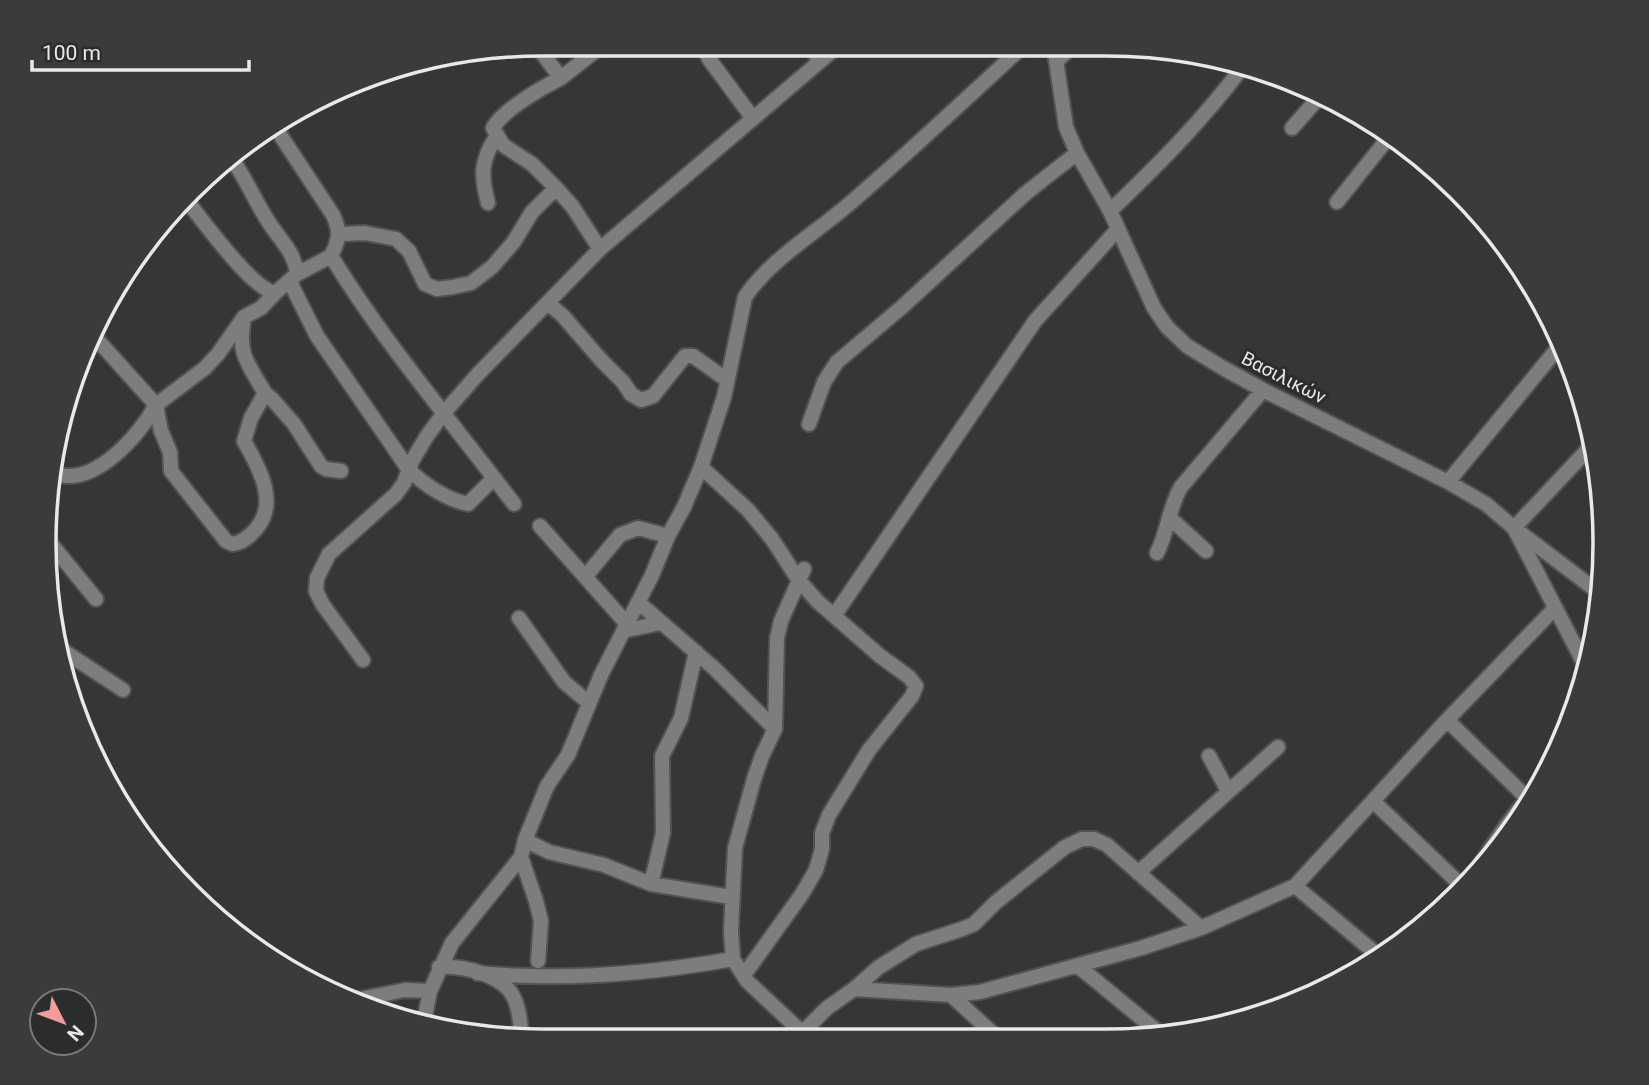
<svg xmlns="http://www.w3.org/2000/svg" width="1649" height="1085" viewBox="0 0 1649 1085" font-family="Roboto,sans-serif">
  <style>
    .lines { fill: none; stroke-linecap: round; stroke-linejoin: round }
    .minor-casing { stroke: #515352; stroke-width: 18 }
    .minor { stroke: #7b7e7d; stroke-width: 14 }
    .labels { text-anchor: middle; stroke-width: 6; stroke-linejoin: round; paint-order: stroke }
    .street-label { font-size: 19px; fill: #e8eae9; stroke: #2a2d2c }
    .rim { fill: none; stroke: #e8eae9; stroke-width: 3.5 }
  </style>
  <rect width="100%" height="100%" fill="#343736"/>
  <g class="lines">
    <defs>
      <path id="minor" d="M703,45L709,59L752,117
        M810,46L820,61
        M1054,47L1066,127L1077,153L1110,211L1154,308L1167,327L1187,346L1223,368L1263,390L1448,482L1486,504L1514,528L1587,669
        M1056,62L1071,47
        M561,78L604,44
        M1292,128L1322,94
        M232,159C246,179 255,201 268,221C279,239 295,252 297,274
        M556,188L572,206L600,249
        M187,201C204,222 251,288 275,293L297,274L331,256C339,240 341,232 333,215L273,124
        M1337,202L1389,137
        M488,203C481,176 480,162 496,137
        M1110,211C1157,166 1202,121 1241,69
        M340,234L365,233L396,239L409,251L425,284L437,289L453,287L471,283L492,267L513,243L532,212L556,188L532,164L503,145L493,128C503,110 541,88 561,78L536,45
        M331,256C385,344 452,422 514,504
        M290,282L317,336L409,470C425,485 446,499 468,504L494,478
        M548,303L563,316L601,360L623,382L631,394L641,400L653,396L685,356H693L727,380
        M92,334L156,405L205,368L218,354L244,317L261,308L275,293
        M265,393L273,400L294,424L321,466L326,469L341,471
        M156,405L161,431L170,452L171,471L226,541L233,544C243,542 249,537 256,529C279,503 259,467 244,441L251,418L265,393C247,362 237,354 244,317
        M809,424L824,382L837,362L902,307L1026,193L1077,153
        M1593,444L1514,528L1601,594
        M701,467L748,510L772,539L798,579L817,601L880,656L909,677L916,686L912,696L869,750L829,815L822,833V849L816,870L802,894L744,975
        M53,473C93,489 139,436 156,405
        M1448,482L1562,343
        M1170,518L1206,551
        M540,526L627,624
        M47,539L96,599
        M1157,553C1168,531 1169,507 1181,487L1263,390
        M804,569L781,621L777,638L775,729L762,756L754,779L735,848L731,931L733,959L747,981L809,1039
        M585,577L620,535L638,528L668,536
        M638,602L715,669L775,729
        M834,616L1035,321L1118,229
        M519,618L564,682L589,703
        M623,631L660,623
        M56,646L123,690
        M363,660L323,605L316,591L317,578L329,554L396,494L404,483L412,461L427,436L443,414L478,374L600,249L838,46
        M1447,720L1527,798
        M1209,756L1228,791
        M1373,801L1464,888
        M525,840L549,852L604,865L651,884L731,897
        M521,857L536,901L541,921L538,961
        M1138,873L1278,747
        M1470,882C1491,846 1514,812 1543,781
        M651,884L663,833L662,756L681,718L696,652
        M1295,886L1380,957
        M1078,966L1163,1036
        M439,967C462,965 504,975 514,998C520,1009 520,1025 522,1037
        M477,973C562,981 649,974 733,959
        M854,989L879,967L916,944L962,929L974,924L996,902L1065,847L1082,839H1094L1107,845L1201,928
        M951,995L1000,1040
        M355,1000L405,990L430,991
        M424,1021L430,991L452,943L521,857L525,840L547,786L568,755L601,675L652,575L668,536L684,507L701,467L724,397L745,297C770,260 814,234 848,205C907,154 964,101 1022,47
        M796,1039L827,1008L854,989L951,995L980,992L1141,948L1201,928L1295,886L1447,720L1554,609"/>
    </defs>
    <use href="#minor" class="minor-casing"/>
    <use href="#minor" class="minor"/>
  </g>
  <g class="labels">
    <g class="street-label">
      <text transform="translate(1284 377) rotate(27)" y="7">Βασιλικών</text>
    </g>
  </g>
  <path d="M0 0H1649V1085H0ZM542 56H1107A486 486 0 0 1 1593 542V543A486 486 0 0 1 1107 1029H542A486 486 0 0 1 56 543V542A486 486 0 0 1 542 56Z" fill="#393c3b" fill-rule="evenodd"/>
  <path class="rim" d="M542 56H1107A486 486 0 0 1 1593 542V543A486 486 0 0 1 1107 1029H542A486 486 0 0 1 56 543V542A486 486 0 0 1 542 56Z"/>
  <g transform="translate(63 1022) rotate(132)"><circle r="33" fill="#2a2d2c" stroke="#767978" stroke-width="2"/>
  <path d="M0-5L12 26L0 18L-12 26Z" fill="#f59b9b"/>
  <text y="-10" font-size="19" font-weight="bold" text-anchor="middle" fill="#e8eae9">N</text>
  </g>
  <path d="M32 60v10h217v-10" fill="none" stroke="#e8eae9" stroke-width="3.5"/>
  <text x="42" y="60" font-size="21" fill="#e8eae9" stroke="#2a2d2c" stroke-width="5" paint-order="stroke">100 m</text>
</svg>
